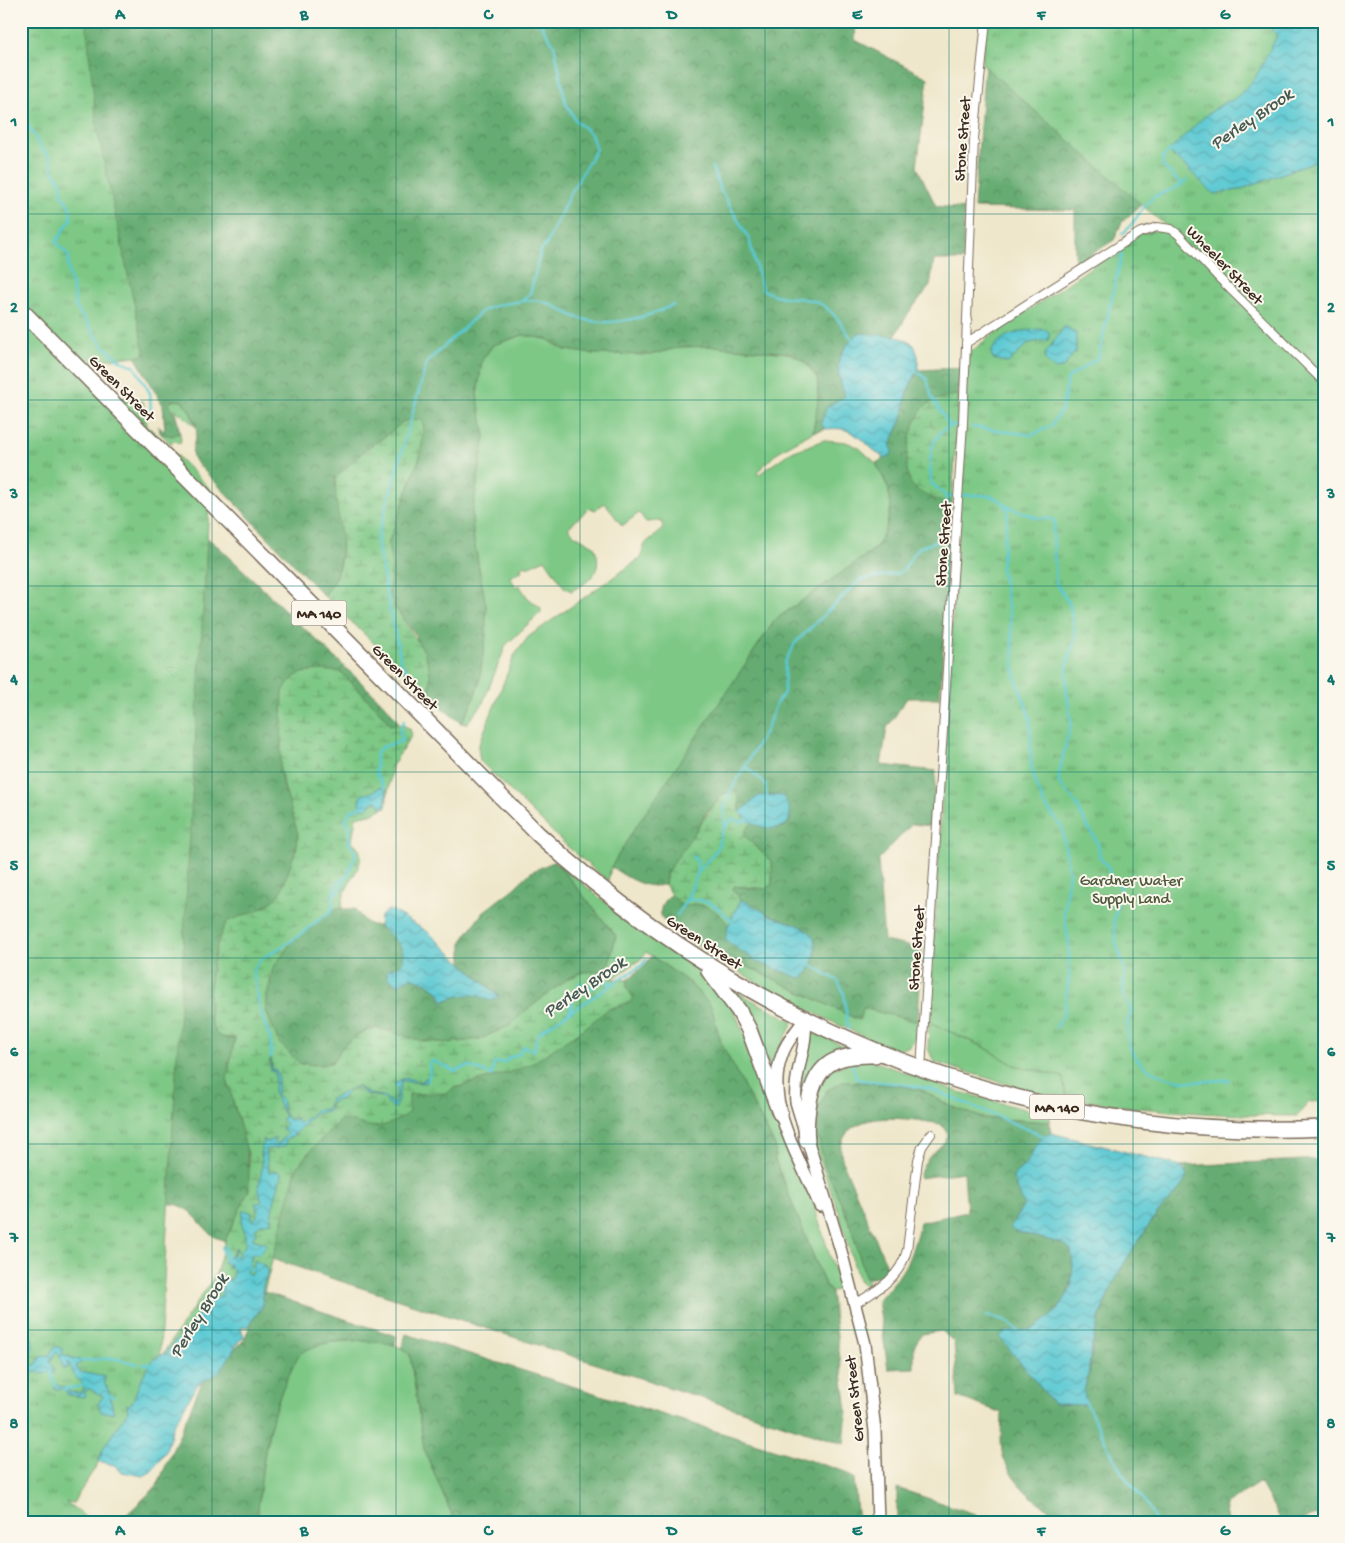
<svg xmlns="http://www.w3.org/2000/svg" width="1345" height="1543" viewBox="0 0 1345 1543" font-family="'Gochi Hand',sans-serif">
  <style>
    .grass { fill: #7dc885; stroke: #5c7952 }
    .forest { fill: url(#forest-crowns); stroke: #506b48 }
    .wetland { fill: url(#wetland-marsh); stroke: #5c7952 }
    .park { fill: url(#park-tufts); stroke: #5c7952 }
    .water { fill: url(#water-waves); stroke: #4c7a78 }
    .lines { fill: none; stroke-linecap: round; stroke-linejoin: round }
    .stream { stroke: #5cc9d3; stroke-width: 2.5 }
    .street-casing { stroke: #7a6c5b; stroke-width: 10 }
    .secondary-casing { stroke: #7a6c5b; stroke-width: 14 }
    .highway-casing { stroke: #7a6c5b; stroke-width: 18 }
    .street { stroke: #fff; stroke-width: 8 }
    .secondary { stroke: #fff; stroke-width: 11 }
    .highway { stroke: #fff; stroke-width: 15 }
    .grid { fill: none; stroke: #0f766e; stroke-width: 1; stroke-opacity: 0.55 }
    .labels { text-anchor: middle; stroke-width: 4; stroke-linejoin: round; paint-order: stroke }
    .shield { fill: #fbf7ec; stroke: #75685c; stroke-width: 1 }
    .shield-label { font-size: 15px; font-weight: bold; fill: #3b2a1e }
    .street-label { font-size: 16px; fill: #3b2a1e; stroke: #fbf7ec }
    .park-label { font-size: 16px; fill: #4f593d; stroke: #fbf7ec }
    .water-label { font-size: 18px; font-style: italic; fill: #455a54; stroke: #fbf7ec }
    .neatline { fill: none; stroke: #0f766e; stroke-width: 2 }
    .grid-label { font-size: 16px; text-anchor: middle; font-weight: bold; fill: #0f766e }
  </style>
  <defs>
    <pattern id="forest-crowns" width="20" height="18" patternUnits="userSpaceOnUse" patternTransform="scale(1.25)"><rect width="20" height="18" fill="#66ac72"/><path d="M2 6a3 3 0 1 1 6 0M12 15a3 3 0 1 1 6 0" fill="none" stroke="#558c5d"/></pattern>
    <pattern id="wetland-marsh" width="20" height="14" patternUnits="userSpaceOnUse" patternTransform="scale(1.25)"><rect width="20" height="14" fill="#7dc885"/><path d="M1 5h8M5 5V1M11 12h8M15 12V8" fill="none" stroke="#68a36c"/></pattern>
    <pattern id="park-tufts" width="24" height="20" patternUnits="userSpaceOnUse" patternTransform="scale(1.25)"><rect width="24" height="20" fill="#7dc885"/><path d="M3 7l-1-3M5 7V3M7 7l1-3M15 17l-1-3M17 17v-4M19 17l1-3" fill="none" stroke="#68a36c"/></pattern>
    <pattern id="water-waves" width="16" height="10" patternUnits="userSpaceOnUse" patternTransform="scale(1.25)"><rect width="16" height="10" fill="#5cc9d3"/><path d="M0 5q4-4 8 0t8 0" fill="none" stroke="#4da3ab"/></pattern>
  </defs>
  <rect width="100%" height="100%" fill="#fbf7ec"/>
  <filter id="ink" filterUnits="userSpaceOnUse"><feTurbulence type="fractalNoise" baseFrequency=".02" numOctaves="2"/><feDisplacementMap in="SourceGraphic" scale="10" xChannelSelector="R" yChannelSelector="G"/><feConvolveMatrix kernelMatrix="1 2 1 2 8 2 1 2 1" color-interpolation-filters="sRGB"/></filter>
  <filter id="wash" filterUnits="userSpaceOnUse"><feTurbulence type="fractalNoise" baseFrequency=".0096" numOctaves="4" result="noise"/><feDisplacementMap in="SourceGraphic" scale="20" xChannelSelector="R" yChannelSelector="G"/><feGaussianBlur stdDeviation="1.12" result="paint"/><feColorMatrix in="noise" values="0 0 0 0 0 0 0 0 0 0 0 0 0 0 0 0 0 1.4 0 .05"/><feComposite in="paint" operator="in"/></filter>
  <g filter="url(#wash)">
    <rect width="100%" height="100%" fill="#efe7cb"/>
    <path class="grass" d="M523,335L547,339L565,350L650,355L680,347L714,346L789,353L804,361L818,379V402L813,432L778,452L757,472L758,475L789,453L824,440L846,442L858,447L876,463L888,487L891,507L886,528L876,548L775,620L611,867L608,881L568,847L480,761L478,747L514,656L528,637L642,557C642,535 659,540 663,526L661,521L646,522L639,513L622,526L605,503L595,510L589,508L568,528L575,535L594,546C604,570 592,581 571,591L564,587L545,559L527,567L525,565L520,568L522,571L510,577L516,587L519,585L528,598L541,608V612L506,645L482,705L466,724L461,723L470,708L486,606L473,535L472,515L485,436L477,395L482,360L493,345Z
      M175,400L182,401L189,409L195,426L175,409L181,439L180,444L175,440L171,444L160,433L168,435L174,413L168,402Z
      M555,861L620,914L702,972L734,1010L811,1196L840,1288L831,1292L825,1285L775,1160V1146L721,1043L711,1006L691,984L646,952L641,959L613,979L607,971L616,936Z
      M677,933L859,1020L863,1008L918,1022C918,1034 915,1046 902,1049C892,1051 866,1037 856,1033C793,1004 734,971 677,933Z
      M735,991L792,1021V1025L781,1046L773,1074L734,993Z
      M929,1022L986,1048L1014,1065L1064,1077L1066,1097L1033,1092L934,1062L928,1048Z
      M814,1032L848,1048V1051L799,1103L803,1065L810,1047L811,1035Z
      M865,1058L959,1092L1051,1116L1049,1122L982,1118L948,1105L924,1091L904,1086L846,1081L825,1166L850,1224L869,1287L861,1283L858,1279L839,1213L816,1150L812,1125L817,1091L831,1069Z
      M348,1341C369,1341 395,1339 410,1355L424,1449L455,1522H257C261,1471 267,1416 291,1370C293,1365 296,1357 300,1353C312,1343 333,1342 348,1341Z"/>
    <path class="forest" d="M21,21H856L855,40L928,78L917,167L936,206L964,209L963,260H934L930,286L909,312L895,336L858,333C835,357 834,365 845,396L821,423L825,429L813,432L818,402V379L804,361L789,353L714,346L680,347L650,355L593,354L565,350L547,339L523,335L493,345L482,360L477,395L485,436L472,515L473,535L486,606V635L479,684L470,708L461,723L430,698L416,635L395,607L389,593L392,566L388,544L420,456L404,421L386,436L367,448L336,477C334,492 337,498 339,511C344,542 343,571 324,596L194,460C191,451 193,446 196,437C199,425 190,410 182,401L175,400L168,403L178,423L179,433L172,436L160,433L158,426L165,432L163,405L129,346Z
      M991,21H1266L1152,195L1122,222L1114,240L1075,264V210L974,208L984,75Z
      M21,332L195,528L221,549L387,707L399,723L390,725L380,712L341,672L283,692L280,772C282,788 290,801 295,816C303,843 289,869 280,894L275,900L258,910L213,967L210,1020L223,1038H235L229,1067L233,1102L245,1141L250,1175L249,1190L225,1241C221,1239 214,1238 211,1234C197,1221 188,1202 167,1204Z
      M960,368L940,698H907L887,728L881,765L936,771L932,826L912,824L878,860L884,941L922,949L918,1022L863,1008L859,1020L677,933L661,917C660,907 662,901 671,895L683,906C697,901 723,907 728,924C729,929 726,936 725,940L807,974L815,956L816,945L803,928L770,915L741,900L733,890L734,886L755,889L772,884V862L746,837L745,831L752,822L779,829L758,796L740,812L739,798L709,809L686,847L667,872L665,884C646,891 627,877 611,867L633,831L775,620L876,548L886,528L891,507L888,487L876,463L891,454V443L902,419L907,392L918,370Z
      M555,861L616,936L607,971L584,972L569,978L525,1011L511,1025L480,1039L452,1043L422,1041L377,1028L361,1033L343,1046L332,1063L316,1065L300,1064L279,1043L266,1011L267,996L273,968L293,940L333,909H355C359,914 364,921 369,924C373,926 377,925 380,927C393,935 409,950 402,965L390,968L388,978L398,985L411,977C424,982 437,986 441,1000L446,1001L456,995L472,994L499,996L462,963V941L483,912L513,889L531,872Z
      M652,956L691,984L711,1006L721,1043L775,1146V1161L825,1285L831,1292L847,1410L844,1444L272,1259L296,1169L308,1153L340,1120H352L365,1125L409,1112L408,1094L447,1093L454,1088L510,1072L577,1034L608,1009L619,1007L633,997L627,988V980L644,966Z
      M845,1081L904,1086L924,1091L948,1105L982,1118L1049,1122L1051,1133C1032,1143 1037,1148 1026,1163C1022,1169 1016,1171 1013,1178L1024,1205L1014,1220V1231L1065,1244C1072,1250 1073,1258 1073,1268C1071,1297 1059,1313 1034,1328C1027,1332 1010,1332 1000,1336L1054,1404L1058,1405L1085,1399L1083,1392L1089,1374L1095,1332L1108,1292L1135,1245L1165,1203L1176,1194L1186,1170L1181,1166L1324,1159V1456L1321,1458L1324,1473V1512L1296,1522H1282L1260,1482L1225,1505L1228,1522H1070C1043,1507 1016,1490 1004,1459C999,1447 1002,1426 1002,1413L958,1397L954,1342L942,1331L922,1334L914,1346V1368L888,1369L878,1300C906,1271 910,1261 920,1222L967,1212L964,1172L919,1178C925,1154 937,1153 948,1137L947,1130L940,1124C912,1119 849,1107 841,1146C840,1151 842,1159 844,1165L888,1268L883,1276L866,1279L850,1224L825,1166L818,1138V1109L827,1090Z
      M264,1292L396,1336L395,1345C366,1340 329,1336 301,1353C297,1356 294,1364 292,1369C267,1415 261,1470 257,1522H119L157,1486L202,1382L244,1340Z
      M406,1334L843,1471L854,1479L858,1522H455L424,1449L410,1355L402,1347Z
      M897,1488L975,1514L977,1522H897Z"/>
    <path class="wetland" d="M959,395L952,500L946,503C934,499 921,495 912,485C900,468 911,423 923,408C931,399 948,396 959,395Z
      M422,419L424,430L420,456L388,544L392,566L389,593L395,607L424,651L430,671V698L421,692L420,687L324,596C358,552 332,522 336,477L367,448L386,436L404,421Z
      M326,670L341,672L380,712L390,725C399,723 402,724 410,729L412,735L392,766L386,807L370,814L356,817L352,841C377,862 340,881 342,909H333L293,940L273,968L267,996L266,1011L279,1043L300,1064L316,1065L332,1063L343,1046L361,1033L377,1028L422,1041L452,1043L480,1039L511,1025L525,1011L569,978L584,972L607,971L613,979L627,980V988L633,997L631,1002L608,1009L585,1028L531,1064L510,1072L454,1088L447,1093L409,1094V1112C396,1122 380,1130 364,1125C354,1122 350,1120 340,1120L308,1153L296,1169L264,1292L248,1283L239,1253L236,1261L238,1273L182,1364L162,1355L216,1274L225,1241L249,1190V1158L227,1079L235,1038C229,1036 223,1040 217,1034C201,1017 213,938 228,921C246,914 267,910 280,894L297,847L298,834L280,772L283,692C292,672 306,671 326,670Z
      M736,790L739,797L740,812C758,799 759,791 783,796C789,806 798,826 779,828C772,830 759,824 752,823L745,831L746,837L772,862V884L768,889L734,886L733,890L741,900L728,926C720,909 700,900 683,906L671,895L665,884L667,872L721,795Z"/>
    <path class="park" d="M21,21H86L97,129L145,355L73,363L102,393L143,402L147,425L210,489L159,1366L73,1503L66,1502L92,1522H21Z
      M985,21H1324V1101L1309,1102L1297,1116C1219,1115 1143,1112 1066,1097L1063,1077L1014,1065L986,1048L929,1022L968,354L988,338L1141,233L1168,228L982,64Z"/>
    <path class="water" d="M1266,21H1324V158L1239,190L1214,194L1169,151L1205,116L1226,101H1231L1238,96L1254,80L1277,36Z
      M1064,327H1067L1076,333V351L1063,368L1054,369L1045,360V354Z
      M1038,329L1046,330L1050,333L1048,340L1029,343L1008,363L993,359L991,353C999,333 1019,332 1038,329Z
      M858,333L895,336L909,341L914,345L918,356V370L907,392L902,419L891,443L892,454L886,459C871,451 859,432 842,429C837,428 830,429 825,429L821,423L827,407L845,396C834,365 835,357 858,333Z
      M381,787L387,790L386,807H381L378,802L374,801L367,809L360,808C359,789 364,797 374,791C376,790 378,788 381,787Z
      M774,795L783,796C803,827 777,835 752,823C748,820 743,815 740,812L758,796Z
      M741,900C751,903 760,910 769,915C788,924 819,924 815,952C814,961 810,971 804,977L800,978L755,961L725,940L728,926Z
      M388,910L393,911L428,932L499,997L490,1001C473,991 461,995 443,1001L439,992L427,983L411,977L399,985L388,978L387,970L401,965C410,948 391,936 379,926L380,917Z
      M271,1056L272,1069L276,1070L278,1075L277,1095L283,1102V1111L289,1120L296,1118L298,1123L305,1120L316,1110L327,1109L331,1099L357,1086L369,1094L384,1096L394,1105L397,1088L394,1085C401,1075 410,1079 421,1082L427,1077L425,1083L401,1081L396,1108C388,1107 389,1103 384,1099C375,1093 368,1100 359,1088H352L341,1099L332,1102L329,1106L330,1110L314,1114L295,1134L286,1140V1145L278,1148L265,1149L269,1173L278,1171L281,1174C279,1190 271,1206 271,1222L261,1224L255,1229L256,1234L252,1239L266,1243L267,1245L259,1254H252L250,1265L246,1271L248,1274H251L255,1260L265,1266L268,1273L263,1285L262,1307L247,1327H241L244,1337L239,1341L220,1372L198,1384L173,1426L166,1451L151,1472L143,1476L122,1472L114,1465L98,1461L105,1445L128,1411L127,1405L132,1403C138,1388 149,1352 167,1354V1350L174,1345L173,1342L178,1340L185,1331H190V1321H195L197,1315L208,1314L201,1310L206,1299L222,1296L223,1282L226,1277L231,1280L234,1269L226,1268L231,1265L224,1263L223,1261L232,1255L236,1247L237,1250L233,1253L237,1257L239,1252L245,1246V1232C239,1222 242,1222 243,1210L251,1212L253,1221L259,1213L255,1203H260L262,1201C256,1188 260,1181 262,1168C263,1161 260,1154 261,1147L264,1143L263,1139L267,1142L276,1138L273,1142L278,1144L287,1134L282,1128L286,1124L281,1119L285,1117L274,1094L275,1073L270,1070Z
      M1051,1133L1181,1166L1187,1176C1181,1192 1167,1201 1157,1214C1121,1264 1095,1307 1089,1369C1088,1381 1081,1391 1086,1401L1085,1405L1054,1404L1001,1339L1000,1336L1005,1332L1033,1329L1058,1310L1071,1288L1073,1265L1071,1250L1064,1244L1014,1231L1010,1227L1024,1205L1013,1178C1015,1171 1022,1169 1026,1163C1037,1148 1032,1143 1051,1133Z
      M22,1332L29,1333C37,1344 32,1351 28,1361L29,1365H36L40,1357L49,1355L56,1346L62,1349L63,1355L83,1361L76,1366L80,1372L105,1377L104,1383L108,1389L114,1413L101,1412L98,1404L103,1396L87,1388L84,1397L68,1395L64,1389H54L55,1385L68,1388L69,1392L82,1393L85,1386L74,1375L68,1361V1368L63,1369L60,1356L56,1352L50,1361L55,1373L33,1372L31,1379L21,1387Z"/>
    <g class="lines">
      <path class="stream" d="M27,123L42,149L50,157L53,171L61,182L62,195L70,207L71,219L56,242L69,256C65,275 76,289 75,306L103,346L121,361L134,366L150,393L151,413
        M1171,150L1163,157V166L1182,185
        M712,167L720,189L749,239L762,289C781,302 803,294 821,304C835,312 845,330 854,342
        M1122,234C1136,224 1139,208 1153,198C1164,190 1177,191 1187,180
        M522,301C550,297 555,310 579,318C609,328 646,318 673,305
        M916,371L927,379L932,398L950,426
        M972,427L1031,435L1051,426L1062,409L1068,378L1098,358L1122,254
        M946,496C966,496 1003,488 1008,513L1001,567L1010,616L1015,675L1030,718L1031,765L1036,784L1044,804L1062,827L1069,872L1064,913L1069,943V976L1064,1014L1056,1028
        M1006,506L1038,518L1052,519L1055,522L1053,533L1056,583L1070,605L1076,638L1069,655L1067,670L1066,686L1071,722L1059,774V783L1078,806L1080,813L1098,844L1100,858L1108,867L1110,877L1121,887L1114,921L1116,942L1125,971L1123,995L1131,1010C1116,1053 1146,1076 1185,1081C1199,1083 1215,1080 1229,1080
        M425,692L402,665L388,602L377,539L427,362L482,311L498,305L522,301L530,294L541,250L546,245L569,196L596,149L591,134L576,121L566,104L554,45L539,21
        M745,766L765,783L767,798
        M383,789L384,787L376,774V753L382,747L402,741L400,729L404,721
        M725,827L732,819L742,822L749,819
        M692,856L697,861L698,872
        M333,895L342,888L344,878
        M686,900C709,898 717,907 732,921
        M677,915L687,899L698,872L717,849L725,822L724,809L729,794L767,728L776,704L784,693L785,662L795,643L860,580L899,573L904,569L918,548L935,542L950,511L945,495L931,483C929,461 928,430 956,425
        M808,963L838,981L844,994L848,1029
        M569,1013L577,987L581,983L594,988L601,981L614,983
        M271,1057V1041L260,1010L253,970L261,959L293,940L333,909C332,893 333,883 348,875L356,853L349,843L350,826L345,821L350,811L362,806
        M852,1063L856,1078L860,1080L902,1084L931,1089L1046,1137
        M427,1081L430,1073L429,1063L433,1061L455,1071L468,1066L492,1075L494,1063L505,1062L510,1057L518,1055L524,1046L534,1051L537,1037L541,1031L642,965L646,959
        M225,1246L228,1258
        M222,1247L225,1259
        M247,1267L252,1270
        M217,1288L223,1284
        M221,1290V1293
        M211,1297L213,1294
        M214,1297L215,1282L218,1279
        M986,1316L1005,1320L1019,1332
        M81,1361L112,1358L138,1364
        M144,1364H150
        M50,1372L56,1387
        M64,1389L86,1385
        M106,1394L114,1397
        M1085,1401C1097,1424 1108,1448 1121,1471C1132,1489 1150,1501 1155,1522"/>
    </g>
  </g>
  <g filter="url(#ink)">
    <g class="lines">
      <defs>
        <path id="street" d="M966,343L1139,233L1157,227L1171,229L1178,234L1220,279L1324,382
          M921,1069L963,423L974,139L986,21
          M855,1304C878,1290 900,1278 907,1250L918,1160L922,1147L931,1134"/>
        <path id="secondary" d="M805,1019C808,1048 793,1073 796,1102L841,1251L865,1344L875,1431L878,1522
          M805,1019C797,1031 786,1041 782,1055C763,1104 801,1160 820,1206"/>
        <path id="highway" d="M21,310L538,834C756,1033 1027,1142 1324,1128
          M709,971L739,1011L749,1030L780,1113
          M807,1140C805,1126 807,1114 809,1101C817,1061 838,1054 875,1055"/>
      </defs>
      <use href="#street" class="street-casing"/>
      <use href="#secondary" class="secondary-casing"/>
      <use href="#highway" class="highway-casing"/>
      <use href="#street" class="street"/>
      <use href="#secondary" class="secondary"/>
      <use href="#highway" class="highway"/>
    </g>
  </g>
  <path class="grid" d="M212,21V1522M396,21V1522M580,21V1522M765,21V1522M949,21V1522M1133,21V1522M21,214H1324M21,400H1324M21,586H1324M21,772H1324M21,958H1324M21,1144H1324M21,1330H1324"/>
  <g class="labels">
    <g class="shield">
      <rect x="291.5" y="600.5" width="55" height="25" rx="4"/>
      <rect x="1029.5" y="1094.5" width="55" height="25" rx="4"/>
    </g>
    <g class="shield-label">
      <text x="319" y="618">MA 140</text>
      <text x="1057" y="1112">MA 140</text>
    </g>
    <g class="street-label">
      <text transform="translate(961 139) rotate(-86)" y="6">Stone Street</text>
      <text transform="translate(1226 264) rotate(46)" y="6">Wheeler Street</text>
      <text transform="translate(123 387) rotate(45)" y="6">Green Street</text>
      <text transform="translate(942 544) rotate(-86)" y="6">Stone Street</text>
      <text transform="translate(406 676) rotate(45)" y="6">Green Street</text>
      <text transform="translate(705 941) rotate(33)" y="6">Green Street</text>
      <text transform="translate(915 948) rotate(-86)" y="6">Stone Street</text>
      <text transform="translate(853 1399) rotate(-96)" y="6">Green Street</text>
    </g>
    <g class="park-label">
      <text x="1131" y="885">Gardner Water<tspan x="1131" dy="18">Supply Land</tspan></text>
    </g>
    <g class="water-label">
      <text transform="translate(1251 118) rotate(-34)" y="6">Perley Brook</text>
      <text transform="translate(584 986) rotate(-34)" y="6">Perley Brook</text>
      <text transform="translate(198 1315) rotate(-58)" y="6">Perley Brook</text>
    </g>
  </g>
  <rect width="1345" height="1543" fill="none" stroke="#fbf7ec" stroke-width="55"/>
  <rect x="28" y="28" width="1290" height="1488" class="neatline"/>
  <g class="grid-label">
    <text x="120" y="19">A</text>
    <text x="304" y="19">B</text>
    <text x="488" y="19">C</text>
    <text x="672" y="19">D</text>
    <text x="857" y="19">E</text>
    <text x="1041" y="19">F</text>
    <text x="1225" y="19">G</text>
    <text x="14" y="126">1</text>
    <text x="1331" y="126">1</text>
    <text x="14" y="312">2</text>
    <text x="1331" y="312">2</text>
    <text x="14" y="498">3</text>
    <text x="1331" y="498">3</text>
    <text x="14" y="684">4</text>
    <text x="1331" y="684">4</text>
    <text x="14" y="870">5</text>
    <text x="1331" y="870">5</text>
    <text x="14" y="1056">6</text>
    <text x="1331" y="1056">6</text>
    <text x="14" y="1242">7</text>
    <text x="1331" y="1242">7</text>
    <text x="14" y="1428">8</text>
    <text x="1331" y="1428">8</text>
    <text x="120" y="1535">A</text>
    <text x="304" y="1535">B</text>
    <text x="488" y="1535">C</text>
    <text x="672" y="1535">D</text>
    <text x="857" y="1535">E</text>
    <text x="1041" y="1535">F</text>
    <text x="1225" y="1535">G</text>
  </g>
</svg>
